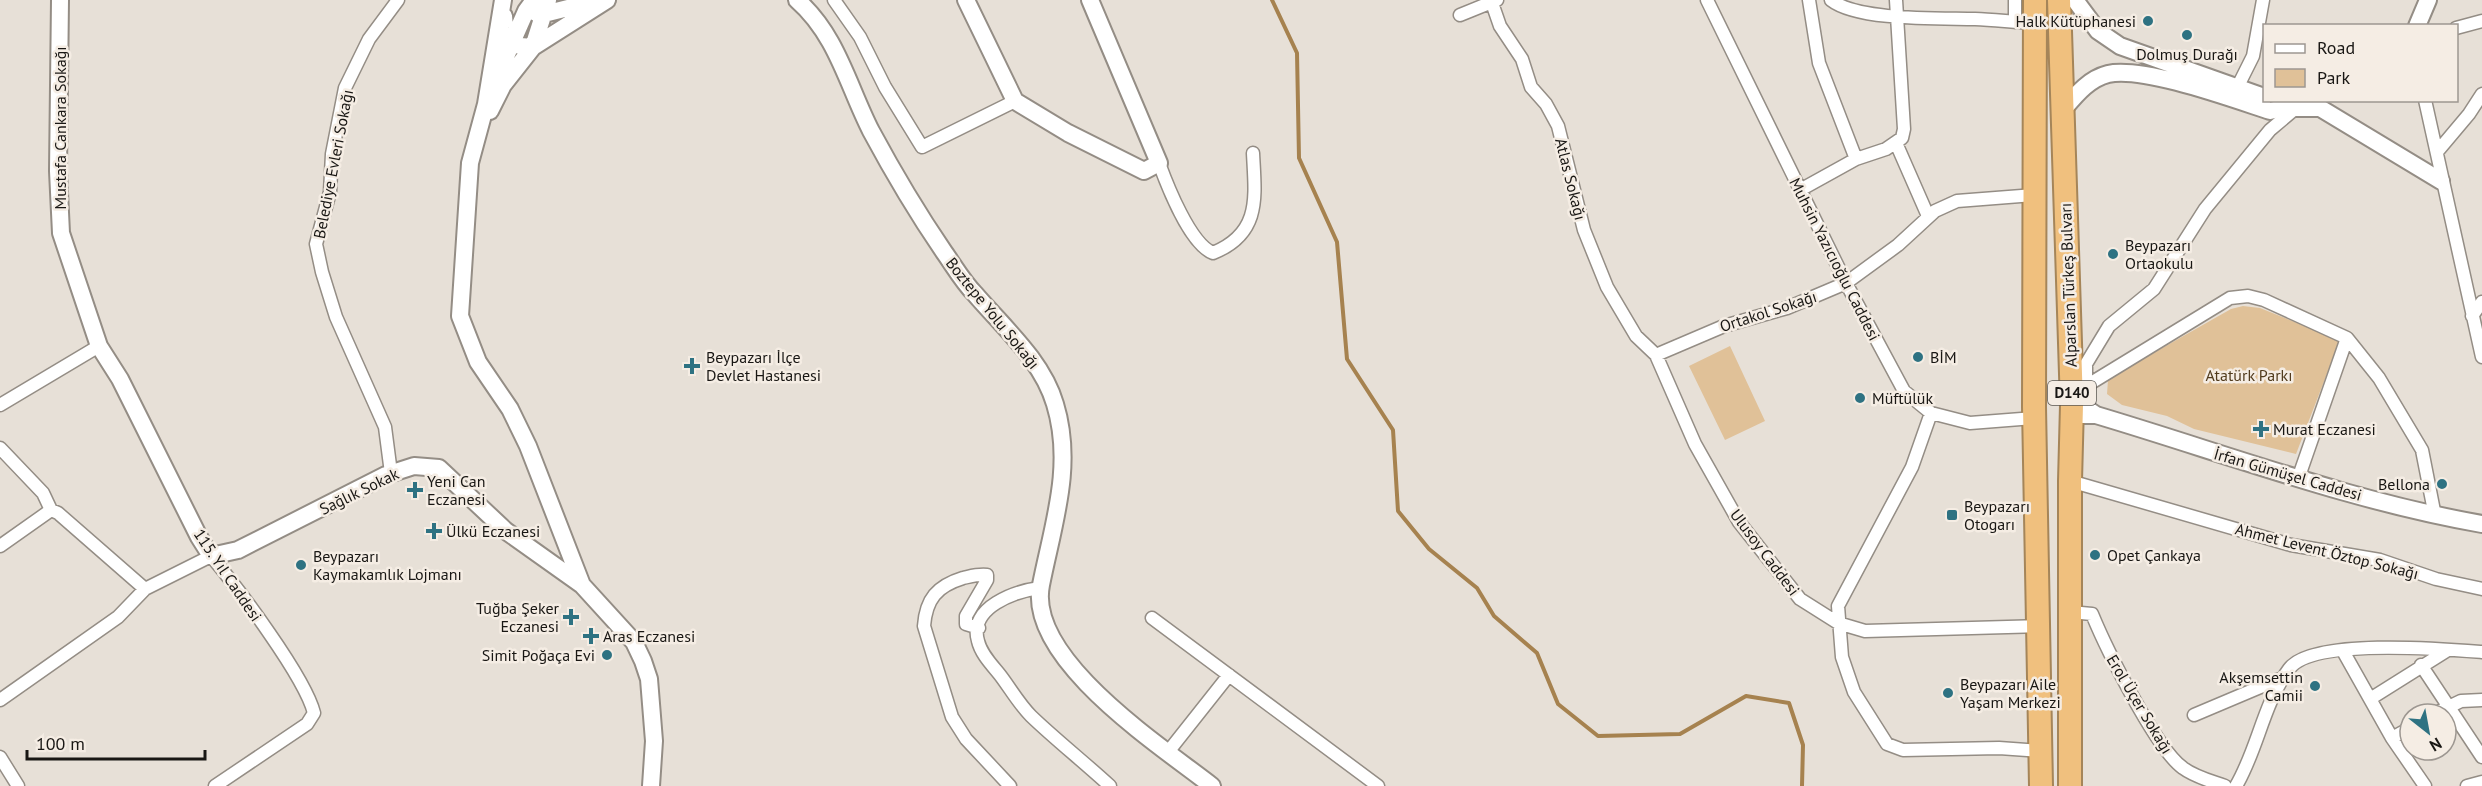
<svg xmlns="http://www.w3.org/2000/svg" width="2482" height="786" viewBox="0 0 2482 786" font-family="'PT Sans',sans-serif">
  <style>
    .green { fill: #e0c198 }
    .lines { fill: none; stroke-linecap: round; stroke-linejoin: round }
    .stream { stroke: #a6824f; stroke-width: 4 }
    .street-casing { stroke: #948d85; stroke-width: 15 }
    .secondary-casing { stroke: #948d85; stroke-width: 20 }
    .highway-casing { stroke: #a58559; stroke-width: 26 }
    .street { stroke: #fff; stroke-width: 12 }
    .secondary { stroke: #fff; stroke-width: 16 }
    .highway { stroke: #f0c07e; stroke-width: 22 }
    .poi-dot { fill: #2e7282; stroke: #f5ede4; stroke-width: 2 }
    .labels { text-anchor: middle; stroke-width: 5; stroke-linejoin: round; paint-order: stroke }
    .shield { fill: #f5ede4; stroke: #5b5752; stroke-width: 1.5 }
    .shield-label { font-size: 15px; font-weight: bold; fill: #191714 }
    .poi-label { font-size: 16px; fill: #191714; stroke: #f5ede4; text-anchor: start }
    .street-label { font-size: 16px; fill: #191714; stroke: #f5ede4 }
    .park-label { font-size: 16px; fill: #523c1e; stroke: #f5ede4 }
  </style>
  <rect width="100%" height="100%" fill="#e7e0d7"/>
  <path class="green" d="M2243,306L2260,308L2340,340L2296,454L2194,429L2167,416L2122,405L2107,394L2108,380L2122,369L2127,368L2231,309Z
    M1730,346L1765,421L1725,440L1689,366Z"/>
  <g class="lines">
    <path class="stream" d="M1272,0L1297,53L1299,158L1337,242L1347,359L1393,430L1398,511L1429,549L1477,588L1494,616L1537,653L1558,704L1598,736L1680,734L1746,696L1789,703L1803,745L1802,786"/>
    <defs>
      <path id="street" d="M834,0L860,37L885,87L922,147L1015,101
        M1491,0L1500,26L1522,59L1531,87L1546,104L1558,126L1584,230L1607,287L1636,336L1656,355L1695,444L1739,522L1800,599L1838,623L1865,631L2039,626
        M1707,0L1846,283L1904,391L1931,413L1970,423L2035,418
        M1809,0L1819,63L1856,159
        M1831,0C1858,21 1940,18 1975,19C1995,20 2015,22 2035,23
        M2015,0V22
        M1460,15L1497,0
        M2456,28L2482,21
        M2237,88L2253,56L2263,0
        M2425,100L2482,357
        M1896,143L1928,216
        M2437,152L2469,114L2482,94
        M1159,163C1167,185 1190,244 1213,253C1262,233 1255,196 1253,153
        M1800,190L1856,159L1886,149L1902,138L1904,129L1896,0
        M2472,316L2482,302
        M1656,355L1724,326L1787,308L1846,283L1898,245L1935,211L1957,201L2035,195
        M2086,386L2230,298L2248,296L2264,300L2347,338L2379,378L2422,450L2435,516
        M2081,390L2086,386V364L2109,326L2154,289L2205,209L2270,130L2296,108
        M0,405L99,346
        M1931,413L1912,467L1838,606L1842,657L1854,692L1887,744L1903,750L1999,748L2040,751
        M0,448L43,493L51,510L58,513L145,589
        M391,473L385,427L336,317L322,272L316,244L330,192L332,154L345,88L369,39L398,0
        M2298,479L2347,338
        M2070,481L2291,545L2380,560L2436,579L2482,589
        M0,546L51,510
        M1040,588C1016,591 968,607 978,641C981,654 992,665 1000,675C1010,688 1019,704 1031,716C1056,740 1084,762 1110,786
        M2070,612L2092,614C2106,648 2156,749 2183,768C2195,777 2211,781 2225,786
        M1152,618L1378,786
        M979,628L966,624V616L987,580V575C978,574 972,576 963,578C937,586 926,599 924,626L952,717L966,739L1010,786
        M2343,651L2392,738L2425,786
        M2421,665L2482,757
        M2370,699L2448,650
        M0,700L118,617L145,589L211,556C237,587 305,677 314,713L307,724L215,786
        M2434,714L2461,701L2482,700
        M2194,715L2284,677
        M2392,738L2410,728
        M1168,752L1229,675
        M0,757L18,786
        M2236,786C2258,749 2263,704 2289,669C2311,638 2444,649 2482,652
        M2467,786L2482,782"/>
      <path id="secondary" d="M60,0L58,171L61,233L99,346L120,379L199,537L211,556L238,550L386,475L414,466L439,468L506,531L582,585
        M503,0L486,104L470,163L460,316L478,362L510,409L528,446L582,585L634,642L643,661L649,679L654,741L651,786
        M797,0C837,35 848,86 871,131C893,172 918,214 944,252C954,266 963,282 975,294C1004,328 1042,360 1055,404C1074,466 1053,524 1041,585C1026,659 1161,746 1212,786
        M966,0L1015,101L1068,133L1144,171L1159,163L1090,0
        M2075,0L2098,31L2120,46L2264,97
        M536,13L544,14L596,1
        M504,16L505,28L512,43L520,46L533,47L607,0
        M2417,26L2428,0
        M497,77L526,11L534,0
        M490,111L503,85L533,47L548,0
        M2062,111C2075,96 2088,79 2108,74C2143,66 2233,99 2270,111L2283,108H2320L2441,181
        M2072,399L2096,415H2072
        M2096,415C2224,453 2350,501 2482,524"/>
      <path id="highway" d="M2035,0L2034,407L2041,786
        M2059,0L2072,405L2070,481V786"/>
    </defs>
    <use href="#street" class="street-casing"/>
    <use href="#secondary" class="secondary-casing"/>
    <use href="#highway" class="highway-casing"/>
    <use href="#street" class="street"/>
    <use href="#secondary" class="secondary"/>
    <use href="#highway" class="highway"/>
  </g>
  <g class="poi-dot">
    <circle cx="2148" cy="21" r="6"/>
    <circle cx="2187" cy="35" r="6"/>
    <circle cx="2113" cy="254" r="6"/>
    <circle cx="1918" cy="357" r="6"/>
    <path d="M689 357h6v6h6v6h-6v6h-6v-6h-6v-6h6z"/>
    <circle cx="1860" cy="398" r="6"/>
    <path d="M2258 420h6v6h6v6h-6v6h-6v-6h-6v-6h6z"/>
    <circle cx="2442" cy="484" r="6"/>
    <path d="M412 481h6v6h6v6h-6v6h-6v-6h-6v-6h6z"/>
    <rect x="1946" y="509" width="12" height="12" rx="3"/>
    <path d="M431 522h6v6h6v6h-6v6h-6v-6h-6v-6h6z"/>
    <circle cx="2095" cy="555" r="6"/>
    <circle cx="301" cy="565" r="6"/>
    <path d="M568 608h6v6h6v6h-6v6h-6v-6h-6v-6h6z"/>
    <path d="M588 627h6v6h6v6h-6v6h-6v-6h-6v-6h6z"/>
    <circle cx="607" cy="655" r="6"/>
    <circle cx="2315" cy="686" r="6"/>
    <circle cx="1948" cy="693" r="6"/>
  </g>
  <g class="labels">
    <rect class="shield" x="2048" y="381" width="48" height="24" rx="4.5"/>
    <g class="shield-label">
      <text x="2072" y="398">D140</text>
    </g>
    <g class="poi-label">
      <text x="2136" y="27" text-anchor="end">Halk Kütüphanesi</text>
      <text x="2187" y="60" text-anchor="middle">Dolmuş Durağı</text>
      <text x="2125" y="251">Beypazarı<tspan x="2125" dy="18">Ortaokulu</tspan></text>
      <text x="706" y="363">Beypazarı İlçe<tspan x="706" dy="18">Devlet Hastanesi</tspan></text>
      <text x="1930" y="363">BİM</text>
      <text x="1872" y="404">Müftülük</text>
      <text x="2273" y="435">Murat Eczanesi</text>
      <text x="427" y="487">Yeni Can<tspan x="427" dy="18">Eczanesi</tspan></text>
      <text x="2430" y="490" text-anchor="end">Bellona</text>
      <text x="1964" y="512">Beypazarı<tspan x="1964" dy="18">Otogarı</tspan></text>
      <text x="446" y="537">Ülkü Eczanesi</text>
      <text x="2107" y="561">Opet Çankaya</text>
      <text x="313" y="562">Beypazarı<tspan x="313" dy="18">Kaymakamlık Lojmanı</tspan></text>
      <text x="559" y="614" text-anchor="end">Tuğba Şeker<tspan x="559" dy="18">Eczanesi</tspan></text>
      <text x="603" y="642">Aras Eczanesi</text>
      <text x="595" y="661" text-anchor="end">Simit Poğaça Evi</text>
      <text x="2303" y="683" text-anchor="end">Akşemsettin<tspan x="2303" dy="18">Camii</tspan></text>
      <text x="1960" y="690">Beypazarı Aile<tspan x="1960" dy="18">Yaşam Merkezi</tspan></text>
    </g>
    <g class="street-label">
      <text transform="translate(60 128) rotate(-90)" y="6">Mustafa Cankara Sokağı</text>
      <text transform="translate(333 164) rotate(-79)" y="6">Belediye Evleri Sokağı</text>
      <text transform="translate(1571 179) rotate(76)" y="6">Atlas Sokağı</text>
      <text transform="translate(1835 259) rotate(63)" y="6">Muhsin Yazıcıoğlu Caddesi</text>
      <text transform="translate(2068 285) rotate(-92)" y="6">Alparslan Türkeş Bulvarı</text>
      <text transform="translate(1768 311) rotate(-18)" y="6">Ortakol Sokağı</text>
      <text transform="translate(993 313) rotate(51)" y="6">Boztepe Yolu Sokağı</text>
      <text transform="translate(2288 474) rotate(16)" y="6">İrfan Gümüşel Caddesi</text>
      <text transform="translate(359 491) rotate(-26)" y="6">Sağlık Sokak</text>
      <text transform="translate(2327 551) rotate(14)" y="6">Ahmet Levent Öztop Sokağı</text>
      <text transform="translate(1765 552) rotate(53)" y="6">Ulusoy Caddesi</text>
      <text transform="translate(228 575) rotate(56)" y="6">115. Yıl Caddesi</text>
      <text transform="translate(2140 704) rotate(59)" y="6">Erol Üçer Sokağı</text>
    </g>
    <g class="park-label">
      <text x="2249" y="381">Atatürk Parkı</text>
    </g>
  </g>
  <rect x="2263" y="24" width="195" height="78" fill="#f5ede4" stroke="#9d9791" stroke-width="1.5"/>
  <rect x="2275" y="44" width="30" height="9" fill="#ffffff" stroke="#9d9791" stroke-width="1.5"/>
  <text x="2317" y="54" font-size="18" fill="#191714">Road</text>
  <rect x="2275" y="69" width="30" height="18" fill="#e0c198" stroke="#9d9791" stroke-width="1.5"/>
  <text x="2317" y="84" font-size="18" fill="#191714">Park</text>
  <g transform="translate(2428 732) rotate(149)"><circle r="28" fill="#f5ede4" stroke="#9d9791" stroke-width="1.5"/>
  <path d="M0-4.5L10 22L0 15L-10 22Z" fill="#2e7282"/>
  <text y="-9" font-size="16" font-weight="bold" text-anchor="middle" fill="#191714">N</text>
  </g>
  <path d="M27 750v9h178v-9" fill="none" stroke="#191714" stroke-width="3"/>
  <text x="36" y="750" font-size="18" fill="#191714" stroke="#f5ede4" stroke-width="4.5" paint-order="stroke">100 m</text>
</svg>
